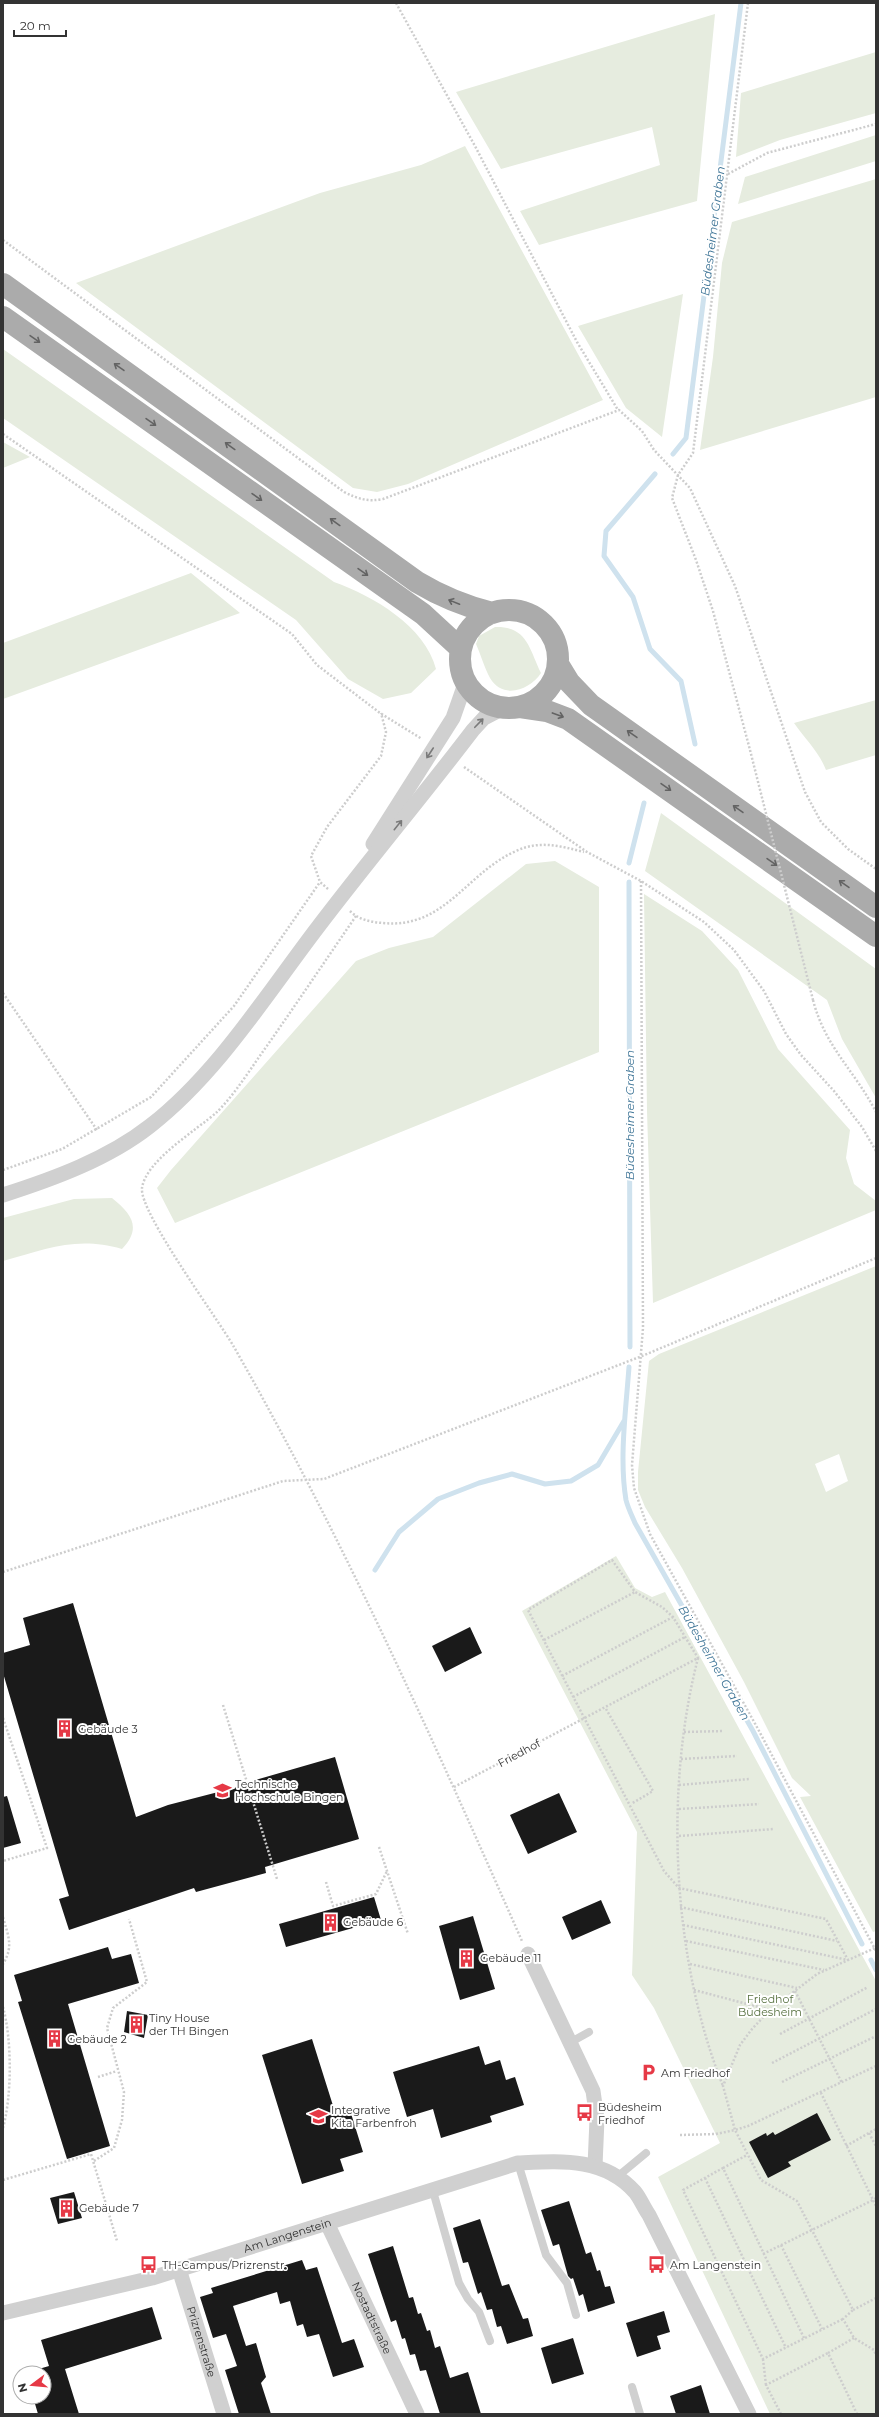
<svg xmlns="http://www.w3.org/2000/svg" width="879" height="2417" viewBox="0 0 879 2417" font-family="Montserrat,sans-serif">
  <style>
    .green { fill: #e6ecdf; fill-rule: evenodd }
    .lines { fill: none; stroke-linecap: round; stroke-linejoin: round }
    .stream { stroke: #cfe2ee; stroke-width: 5 }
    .building { fill: #1a1a1a }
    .path { stroke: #cdcdcd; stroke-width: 2.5; stroke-dasharray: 2 2; stroke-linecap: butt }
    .lane { stroke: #d0d0d0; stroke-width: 8 }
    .street { stroke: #d0d0d0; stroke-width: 15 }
    .primary { stroke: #ababab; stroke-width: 22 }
    .path-bridge { stroke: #cdcdcd; stroke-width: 2.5; stroke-dasharray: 2 2; stroke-linecap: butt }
    .oneway { stroke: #636363 }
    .oneway2 { stroke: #7a7a7a }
    .labels { text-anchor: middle; stroke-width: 4; stroke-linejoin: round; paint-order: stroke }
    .poi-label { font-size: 11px; fill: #333; stroke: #fff; text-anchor: start }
    .street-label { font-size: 11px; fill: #333; stroke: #fff }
    .park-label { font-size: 11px; fill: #56703f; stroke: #fff }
    .water-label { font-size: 12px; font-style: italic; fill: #3f7597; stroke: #fff }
  </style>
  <rect width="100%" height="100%" fill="#fff"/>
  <path class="green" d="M715,14L697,201L539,245L520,211L660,165L652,127L501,169L456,92Z
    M876,52V113L780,140L736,157L741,93Z
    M876,135V161L738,204L745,177Z
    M465,146L603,400L408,484L377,492L353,488L76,283L320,193L421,165Z
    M876,179V397L700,450L713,357L722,263L732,222Z
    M683,294L662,437L626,408L578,326Z
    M3,349L334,582C373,596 425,626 436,669L411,693L383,699L348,679L296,620L3,418Z
    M3,442L30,457L3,468Z
    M191,573L240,613L3,699V643Z
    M495,627C527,626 529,648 541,673C530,690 503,700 490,678C484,667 481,655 476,644L479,636Z
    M876,700V755L826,770C819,752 806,740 794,723Z
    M661,813L876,969V1098L842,1039L827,1000L645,871Z
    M555,861L599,887V1052L175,1223L157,1188L171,1170L356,961L389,948L433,937L526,864Z
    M644,894L702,931L738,970L778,1049L850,1130L846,1158L854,1184L876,1201V1210L653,1303L647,1111Z
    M112,1198C132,1214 142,1228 122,1249C76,1236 47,1249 3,1261V1218L74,1199Z
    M876,1266V1931L873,1932L800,1797L811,1796L792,1778L744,1682L682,1568L645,1507L638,1490V1472L649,1361L659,1354ZM839,1454L848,1481L826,1492L815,1464Z
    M616,1556L635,1588L652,1597L665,1592L876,1981V2414H770L658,2177L720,2143L654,2008L632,1975L637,1832L522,1611Z"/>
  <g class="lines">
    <path class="stream" d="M673,454L686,438L741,3
      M655,474L606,531L604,556L633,597L650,649L681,681L695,744
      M629,863L644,803
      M629,882L630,1347
      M629,1367C626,1409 619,1459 626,1500C628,1508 632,1516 635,1523L753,1731L862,1944
      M375,1570L399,1532L438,1499L479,1483L512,1474L545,1484L571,1481L598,1465L624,1421
      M871,1960L876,1970"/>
  </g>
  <path class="building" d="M73,1603L136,1817L168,1805L253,1783L252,1781L335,1757L359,1839L265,1867L266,1873L196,1892L194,1888L69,1930L59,1899L69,1896L3,1673V1653L30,1645L23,1618Z
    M470,1627L482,1653L445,1672L432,1646Z
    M559,1793L577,1832L528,1854L510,1815Z
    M7,1796L21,1843L3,1848V1797Z
    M374,1897L381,1920L286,1947L279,1924Z
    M601,1900L611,1923L572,1940L562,1917Z
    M473,1916L495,1989L460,2000L439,1926Z
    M108,1947L112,1959L131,1954L139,1983L68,2004L110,2146L67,2159L18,2002L22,2001L14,1975Z
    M127,2011L148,2015L144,2038L124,2032Z
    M312,2039L335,2112L349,2107L363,2152L340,2159L344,2171L302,2184L262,2055Z
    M479,2046L485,2065L500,2060L506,2080L515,2077L524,2105L490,2116L492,2122L441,2138L433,2109L407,2117L393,2072Z
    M817,2113L831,2140L788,2162L791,2166L768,2178L749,2142L766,2133L767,2136L773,2132L775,2135Z
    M74,2192L82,2218L58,2224L50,2198Z
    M569,2201L586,2254L591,2252L597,2271L600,2270L605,2287L610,2286L615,2303L588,2312L583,2294L579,2296L573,2278L571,2279L568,2276L559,2244L553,2246L541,2210Z
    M480,2219L502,2286L509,2284L523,2319L528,2318L533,2336L507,2344L501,2326L497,2327L492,2309L487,2310L481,2292L478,2294L468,2262L463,2263L453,2228Z
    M393,2246L409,2298L413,2297L418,2314L421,2313L427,2331L430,2330L435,2348L440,2346L450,2378L468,2372L481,2414H440L426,2370L420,2371L415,2354L410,2355L405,2338L402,2339L396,2320L391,2322L368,2254Z
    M302,2260L306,2270L317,2267L342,2343L354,2339L364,2367L333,2377L319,2334L307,2337L303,2324L297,2326L290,2301L280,2304L277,2292L233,2306L246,2346L256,2343L266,2377L261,2383L271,2414H239L225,2370L237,2366L226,2334L213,2338L200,2297L213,2293L211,2288Z
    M152,2307L162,2339L65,2369L79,2414H38L33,2397H44V2373H25L49,2366L41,2340Z
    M664,2311L670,2332L657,2336L661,2349L637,2357L626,2323Z
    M573,2338L584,2374L552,2384L541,2348Z
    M701,2385L710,2414H676L670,2396Z"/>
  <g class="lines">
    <path class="path" d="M396,3L475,146L577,342L618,410
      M748,3L693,453L678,475L672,498L696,560L713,611L750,750
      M728,174L767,153L876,124
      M3,240L344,492C358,499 368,502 383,499L619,410L642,431L654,450L690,488L735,586L805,792L821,822L848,849L876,869
      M3,434L292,634L317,665L380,713L422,739
      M464,767L587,852L641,881L704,922L734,950L764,991L786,1034L801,1055L834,1091L862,1127L876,1151
      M641,881L643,1328L632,1465L634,1488L650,1534L758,1729L876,1951
      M328,889L320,882L311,856L327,827L381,756L386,732L381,713
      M350,911C359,920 371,922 383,923C445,929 466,873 516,851C540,840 560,846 584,852
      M356,916C325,961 295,1006 264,1050C249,1071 235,1094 217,1112C197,1130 146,1160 142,1188C139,1212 218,1319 234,1347C343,1538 433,1740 522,1941
      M3,993L97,1130
      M813,1000C825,1047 855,1071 876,1112
      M3,1170L62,1149L151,1097L234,1006L320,882
      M3,1572L283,1481L324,1479L642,1356L876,1258
      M544,1640L635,1592
      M562,1676L673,1617
      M573,1697L685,1637
      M223,1705L277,1879
      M606,1709L653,1791L631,1804
      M3,1718L47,1848L3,1861
      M684,1732L724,1731
      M681,1759L737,1756
      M679,1785L750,1779
      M454,1787L698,1658C664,1790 672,1959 723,2086
      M679,1809L759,1804
      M679,1836L774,1829
      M379,1847L408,1934
      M326,1882L333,1906L376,1894L387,1871
      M680,1907L837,1941
      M3,1917C8,1936 14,1946 3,1964
      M683,1925L848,1960L826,1919L679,1888L664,1871L528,1610L612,1560L635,1592L662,1607L673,1617L698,1658
      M686,1941L824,1970
      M690,1964L797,1988
      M694,1990L770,2010
      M795,1991L842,2083
      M3,2007C12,2040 12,2095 3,2128
      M780,2034L868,1987
      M772,2063L876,2009
      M876,2066L748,2126L735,2130L761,2180L797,2201L853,2310L843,2319L854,2338L874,2350L876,2355
      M98,2077L117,2071
      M782,2082L876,2036
      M869,2133L876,2146
      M680,2135L716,2134L735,2130L723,2086L740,2045L752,2029L770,2010L817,1974L875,1948
      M846,2146L876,2129
      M94,2161L114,2148L122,2120L124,2092L107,2028L113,2008L147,1982L129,1919
      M723,2168L747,2155
      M705,2178L786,2348
      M3,2180L91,2154L117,2241
      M876,2198L873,2200L876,2206
      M781,2245L822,2329
      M763,2254L873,2200L821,2093
      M853,2310L876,2298
      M804,2338L723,2168L683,2190L763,2359L843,2319
      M854,2338L828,2353L857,2414
      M763,2359L766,2385
      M781,2414L766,2385L828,2353"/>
    <path class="lane" d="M571,2042L589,2032
      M518,2163L546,2255L567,2283L576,2315
      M617,2177L646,2153
      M433,2191L459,2283L468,2299L479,2312L490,2341
      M632,2387L640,2414"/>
    <g class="street">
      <path d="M373,844L453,718L466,681"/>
      <path d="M3,1195C53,1179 108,1159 150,1126C217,1074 266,995 318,927C368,861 422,797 473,730L484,718L503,708"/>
      <path d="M528,1954L593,2091L597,2119L595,2166"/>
      <path id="s1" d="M327,2223L417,2414"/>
      <path id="s2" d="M179,2269L224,2414"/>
      <path id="s3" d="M3,2313L152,2278L518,2163C560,2161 604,2157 635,2192C640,2198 644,2208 649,2215L749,2414"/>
    </g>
    <path class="primary" d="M3,284L417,582C442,597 464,606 492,613
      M3,317L423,614L461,649
      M460 659a49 49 0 1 1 98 0a49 49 0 1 1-98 0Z
      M558,664L569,682L591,705L876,907
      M520,707L547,711L568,719L876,936"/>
    <path class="path-bridge" d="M750,750L813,1000"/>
  </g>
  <defs><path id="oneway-shaft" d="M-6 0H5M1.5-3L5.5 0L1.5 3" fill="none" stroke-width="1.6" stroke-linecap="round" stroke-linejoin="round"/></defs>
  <g class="oneway">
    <use href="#oneway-shaft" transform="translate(35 339) rotate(35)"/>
    <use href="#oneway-shaft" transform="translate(119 367) rotate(-145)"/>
    <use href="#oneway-shaft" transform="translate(151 422) rotate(35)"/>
    <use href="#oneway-shaft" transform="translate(230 446) rotate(-144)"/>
    <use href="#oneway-shaft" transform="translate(257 497) rotate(35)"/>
    <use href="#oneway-shaft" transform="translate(335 522) rotate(-144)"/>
    <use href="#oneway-shaft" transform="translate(363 572) rotate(35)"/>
    <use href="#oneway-shaft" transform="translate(454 602) rotate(-158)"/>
    <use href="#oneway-shaft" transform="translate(558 715) rotate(20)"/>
    <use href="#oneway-shaft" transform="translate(632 734) rotate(-145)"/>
    <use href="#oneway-shaft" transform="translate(666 787) rotate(35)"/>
    <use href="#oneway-shaft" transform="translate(738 809) rotate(-145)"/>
    <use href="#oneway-shaft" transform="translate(772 862) rotate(35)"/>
    <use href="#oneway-shaft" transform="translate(844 884) rotate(-145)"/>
  </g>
  <g class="oneway2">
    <use href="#oneway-shaft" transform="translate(479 723) rotate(-46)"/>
    <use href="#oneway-shaft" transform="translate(430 753) rotate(123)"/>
    <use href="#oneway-shaft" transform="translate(398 825) rotate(-51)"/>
  </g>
  <defs>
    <symbol id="building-bare" viewBox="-9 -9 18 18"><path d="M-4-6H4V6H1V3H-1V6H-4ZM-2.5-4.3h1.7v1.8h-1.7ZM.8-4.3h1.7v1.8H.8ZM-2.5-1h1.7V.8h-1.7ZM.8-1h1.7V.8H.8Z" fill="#e63946" stroke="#fff" stroke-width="2.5" paint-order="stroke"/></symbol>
    <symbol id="university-bare" viewBox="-9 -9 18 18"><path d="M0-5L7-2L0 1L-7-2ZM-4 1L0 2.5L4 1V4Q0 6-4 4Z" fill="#e63946" stroke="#fff" stroke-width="2.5" paint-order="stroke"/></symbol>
    <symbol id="parking-bare" viewBox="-9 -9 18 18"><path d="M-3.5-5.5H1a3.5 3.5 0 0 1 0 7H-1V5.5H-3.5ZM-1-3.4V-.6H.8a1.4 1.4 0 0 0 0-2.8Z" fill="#e63946" stroke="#fff" stroke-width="2.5" paint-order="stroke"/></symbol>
    <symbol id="bus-bare" viewBox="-9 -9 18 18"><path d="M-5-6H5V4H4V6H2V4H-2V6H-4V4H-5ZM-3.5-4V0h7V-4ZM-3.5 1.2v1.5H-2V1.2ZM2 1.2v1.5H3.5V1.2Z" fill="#e63946" stroke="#fff" stroke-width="2.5" paint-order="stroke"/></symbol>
    <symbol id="school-bare" viewBox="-9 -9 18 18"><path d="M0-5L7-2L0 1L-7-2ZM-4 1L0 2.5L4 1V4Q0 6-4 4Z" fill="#e63946" stroke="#fff" stroke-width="2.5" paint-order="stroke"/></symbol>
  </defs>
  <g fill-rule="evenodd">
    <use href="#building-bare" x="52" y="1716" width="25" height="25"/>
    <use href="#university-bare" x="210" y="1778" width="25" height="25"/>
    <use href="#building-bare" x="318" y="1910" width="25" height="25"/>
    <use href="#building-bare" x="454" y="1946" width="25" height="25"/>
    <use href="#building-bare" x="124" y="2012" width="25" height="25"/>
    <use href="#building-bare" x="42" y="2026" width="25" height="25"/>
    <use href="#parking-bare" x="636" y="2060" width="25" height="25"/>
    <use href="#bus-bare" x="572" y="2100" width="25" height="25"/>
    <use href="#school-bare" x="306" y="2104" width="25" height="25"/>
    <use href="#building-bare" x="54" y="2196" width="25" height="25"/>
    <use href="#bus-bare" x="136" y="2252" width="25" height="25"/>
    <use href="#bus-bare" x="644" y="2252" width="25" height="25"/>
  </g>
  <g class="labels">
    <g class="poi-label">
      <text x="78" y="1733">Gebäude 3</text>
      <text x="235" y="1788">Technische<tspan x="235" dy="13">Hochschule Bingen</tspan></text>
      <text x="343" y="1926">Gebäude 6</text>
      <text x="480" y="1962">Gebäude 11</text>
      <text x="149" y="2022">Tiny House<tspan x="149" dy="13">der TH Bingen</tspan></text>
      <text x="67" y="2043">Gebäude 2</text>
      <text x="661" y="2077">Am Friedhof</text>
      <text x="598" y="2111">Büdesheim<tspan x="598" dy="13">Friedhof</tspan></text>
      <text x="331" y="2114">Integrative<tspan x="331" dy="13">Kita Farbenfroh</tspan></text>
      <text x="79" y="2212">Gebäude 7</text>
      <text x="162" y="2269">TH-Campus/Prizrenstr.</text>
      <text x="670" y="2269">Am Langenstein</text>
    </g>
    <g class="street-label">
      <text transform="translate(519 1753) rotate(-28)" y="4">Friedhof</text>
      <text dy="4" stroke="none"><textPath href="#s3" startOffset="295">Am Langenstein</textPath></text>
      <text dy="4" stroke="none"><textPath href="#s1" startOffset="105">Nostadtstraße</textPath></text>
      <text dy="4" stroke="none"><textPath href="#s2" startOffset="76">Prizrenstraße</textPath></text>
    </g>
    <g class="park-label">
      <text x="770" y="2003">Friedhof<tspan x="770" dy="13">Büdesheim</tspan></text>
    </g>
    <g class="water-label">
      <text transform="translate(713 231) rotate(-83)" y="4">Büdesheimer Graben</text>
      <text transform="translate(630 1115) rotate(-90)" y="4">Büdesheimer Graben</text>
      <text transform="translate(714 1663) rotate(60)" y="4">Büdesheimer Graben</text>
    </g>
  </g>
  <rect width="879" height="2417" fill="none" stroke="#333333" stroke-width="8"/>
  <g transform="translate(32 2385) rotate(254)"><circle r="19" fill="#ffffff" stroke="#adadad"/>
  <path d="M0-3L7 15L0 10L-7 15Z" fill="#e63946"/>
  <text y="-6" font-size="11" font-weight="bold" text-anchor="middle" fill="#333333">N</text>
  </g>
  <path d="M14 30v6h52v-6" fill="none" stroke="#333333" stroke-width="2"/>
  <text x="20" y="30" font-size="12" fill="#333333" stroke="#ffffff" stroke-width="3" paint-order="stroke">20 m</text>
</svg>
